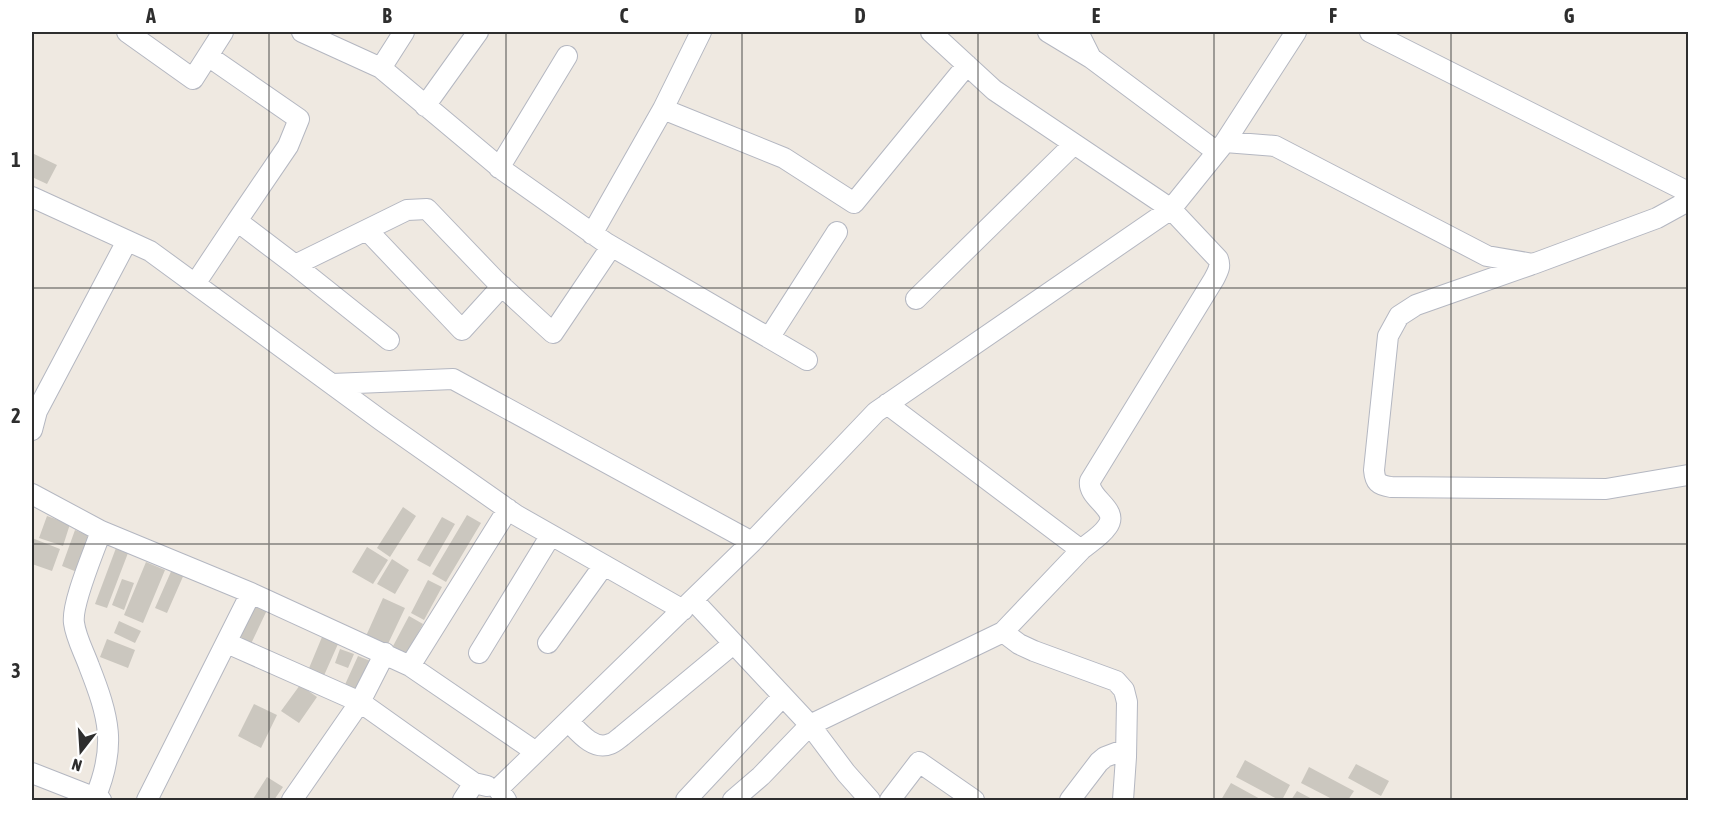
<svg xmlns="http://www.w3.org/2000/svg" width="1720" height="832" viewBox="0 0 1720 832" font-family="'Asap Condensed',sans-serif">
  <style>
    .building { fill: #cbc7bf }
    .lines { fill: none; stroke-linecap: round; stroke-linejoin: round }
    .minor-casing { stroke: #b4b7c1; stroke-width: 22 }
    .minor { stroke: #fff; stroke-width: 20 }
    .grid { fill: none; stroke: #2e2e2e; stroke-width: 1.5; stroke-opacity: 0.55 }
    .neatline { fill: none; stroke: #2e2e2e; stroke-width: 2 }
    .grid-label { font-size: 20px; text-anchor: middle; font-weight: bold; fill: #2e2e2e }
  </style>
  <rect width="100%" height="100%" fill="#efe9e1"/>
  <path class="building" d="M32,153L57,165L47,184L32,177Z
    M403,507L416,516L390,557L377,548Z
    M467,515L481,523L446,582L432,574Z
    M47,516L70,524L63,546L39,538Z
    M442,517L455,524L430,567L417,560Z
    M75,530L90,536L77,572L62,566Z
    M32,538L60,549L52,571L32,564Z
    M367,547L388,560L373,584L352,572Z
    M116,548L128,553L107,608L95,604Z
    M392,559L409,570L395,594L377,584Z
    M146,562L165,570L143,623L124,615Z
    M173,567L185,572L167,613L155,608Z
    M122,579L134,583L124,610L112,605Z
    M428,580L442,587L424,620L411,613Z
    M383,598L405,608L387,646L366,636Z
    M251,600L268,608L249,648L233,640Z
    M409,616L423,624L406,655L392,648Z
    M119,621L141,631L135,643L114,633Z
    M322,637L338,644L322,680L307,673Z
    M107,639L135,650L128,668L100,657Z
    M340,649L354,654L348,668L335,663Z
    M358,656L373,662L358,696L343,689Z
    M300,685L317,697L299,723L281,711Z
    M254,704L277,715L261,748L238,736Z
    M1245,760L1290,785L1282,800H1279L1236,777Z
    M1356,764L1389,781L1381,796L1348,778Z
    M1309,767L1354,791L1348,800H1334L1301,783Z
    M267,777L283,787L274,800H254L253,799Z
    M1231,783L1262,800H1221Z
    M1297,791L1314,800H1291Z"/>
  <g class="lines">
    <defs>
      <path id="minor" d="M127,32L193,79L223,32
        M302,32L381,68L504,171L606,243L807,360
        M931,32L994,90L1171,209L1218,259C1221,267 1218,271 1214,279L1090,481C1087,499 1121,509 1107,527C1101,536 1089,543 1081,550
        M1048,32L1091,58
        M1078,32L1091,58L1217,152
        M1370,32L1688,192
        M208,56L299,119L288,146L237,221
        M381,68L404,32
        M425,106L478,32
        M663,109L784,158L854,203L967,65
        M1225,142L1296,32
        M499,168L567,56
        M32,197L150,251L382,421L516,515L683,610
        M367,230L462,330L502,286
        M592,234L663,109L701,32
        M295,265L389,340
        M1530,265L1416,305L1399,316L1388,336L1374,470C1375,482 1378,485 1391,487L1606,489L1688,475
        M195,284L237,221L295,265L407,210L427,209L495,280L553,333L611,247
        M916,299L1074,144
        M769,338L837,232
        M332,384L453,379L752,542
        M32,430L37,411L127,241
        M32,494L101,531L251,593L410,666L508,509
        M693,600L810,725L1003,632L1081,550L887,404
        M1003,632L1019,644L1034,651L1116,681L1124,690L1127,702L1126,757L1123,800
        M227,643L360,702L474,783
        M548,643L604,565
        M479,653L551,535
        M410,666L536,752
        M568,721C578,731 593,751 610,744C614,743 619,738 622,736L733,644
        M32,773L101,800
        M95,798C117,746 109,717 89,666C84,652 76,638 74,623C71,604 94,552 101,531
        M147,800L251,593
        M292,800L360,702L385,653
        M463,800L474,783L487,786
        M506,800L498,789L752,542L876,412L1171,209L1225,142L1275,146L1487,256L1533,264L1657,218L1688,201
        M686,800L783,696
        M733,800L761,776L810,725L846,773L870,800
        M890,800L919,762L974,800
        M1070,800L1099,762L1105,757L1126,749"/>
    </defs>
    <use href="#minor" class="minor-casing"/>
    <use href="#minor" class="minor"/>
  </g>
  <path class="grid" d="M269,32V800M506,32V800M742,32V800M978,32V800M1214,32V800M1451,32V800M32,288H1688M32,544H1688"/>
  <rect width="1720" height="832" fill="none" stroke="#ffffff" stroke-width="66"/>
  <g transform="translate(81 751) rotate(197)" stroke="#ffffff" stroke-width="4.5" paint-order="stroke">
  <path d="M0-4.5L10 22L0 15L-10 22Z" fill="#2e2e2e"/>
  <text y="-9" font-size="16" font-weight="bold" text-anchor="middle" fill="#2e2e2e">N</text>
  </g>
  <rect x="33" y="33" width="1654" height="766" class="neatline"/>
  <g class="grid-label">
    <text x="151" y="23">A</text>
    <text x="387" y="23">B</text>
    <text x="624" y="23">C</text>
    <text x="860" y="23">D</text>
    <text x="1096" y="23">E</text>
    <text x="1333" y="23">F</text>
    <text x="1569" y="23">G</text>
    <text x="16" y="167">1</text>
    <text x="16" y="423">2</text>
    <text x="16" y="678">3</text>
  </g>
</svg>
